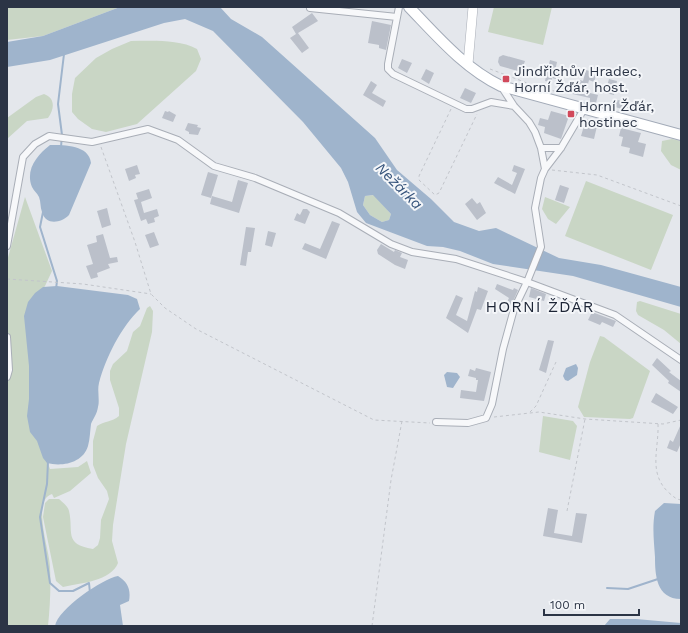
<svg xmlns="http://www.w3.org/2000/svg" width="688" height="633" viewBox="0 0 688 633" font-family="'Work Sans',sans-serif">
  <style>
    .green { fill: #c9d6c5 }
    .water { fill: #9fb4cc; fill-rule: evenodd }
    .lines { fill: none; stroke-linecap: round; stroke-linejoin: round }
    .stream { stroke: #9fb4cc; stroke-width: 2 }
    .building { fill: #bbc0ca }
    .street-casing { stroke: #a9aeb7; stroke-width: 8 }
    .secondary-casing { stroke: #a9aeb7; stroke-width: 10 }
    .primary-casing { stroke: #a3abb8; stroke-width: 12 }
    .path { stroke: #c2c5cb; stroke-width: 1; stroke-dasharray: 3 3; stroke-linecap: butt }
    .street { stroke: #f7f8fa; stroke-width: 6 }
    .secondary { stroke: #fff; stroke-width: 9 }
    .primary { stroke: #fff; stroke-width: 10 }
    .poi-dot { fill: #d1495b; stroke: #f4f6f9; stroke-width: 1.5 }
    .labels { text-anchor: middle; stroke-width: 4; stroke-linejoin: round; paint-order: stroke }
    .poi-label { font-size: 14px; fill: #2b3445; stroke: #f4f6f9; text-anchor: start }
    .water-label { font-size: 15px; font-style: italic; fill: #34527a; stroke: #f4f6f9 }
    .quarter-label { font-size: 16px; letter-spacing: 1px; fill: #1d2536; stroke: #f4f6f9 }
  </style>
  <rect width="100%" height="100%" fill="#e4e7ec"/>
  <path class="green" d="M7,7H120L43,36L7,40Z
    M494,7H552L543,45L488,32Z
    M131,41C152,41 178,39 197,49L201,59L196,71L137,124L106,132L92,129L78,119L72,112V94L75,78L96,58L112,49Z
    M44,94C55,98 55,108 48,118L27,121L7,139V118L36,97Z
    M672,139L681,141V170L671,165L661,151L662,141Z
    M586,181L673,215L651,270L565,236Z
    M374,195L391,214L389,220L382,222L370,215L363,205L365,196Z
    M25,197L52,271L45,286L29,309L32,420L50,469L78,467L87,461L91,473L70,491L54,498L52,494C31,500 50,551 50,567C51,586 50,607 48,626H7V261Z
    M545,197L570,207L556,224L548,219L542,209Z
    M640,301L681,314V344L664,330L638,315L636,311L637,302Z
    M150,306L153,311L152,332L126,444L113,525L112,541L118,563C111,581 81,583 63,587L56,581L43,517L45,503L49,499H59C62,502 68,506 69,511C74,532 63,544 93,549L98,545L100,538L101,520L109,499L107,491L98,478L93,465V441L97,426C104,421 112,422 119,416V408L110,380V371L113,364L127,351L133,332L140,326L147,308Z
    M600,336L604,337L650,371L633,418L630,419L584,417L578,407L590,362Z
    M543,416L573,421L577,426L570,460L539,452Z"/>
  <path class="water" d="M120,7H220L231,19L262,37L375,138L397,170L431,199L454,222L479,231L496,228L559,258L601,265L681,287V307L573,276L493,264L460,251L443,247L427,246L366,223L357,212L348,182L341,168L303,122L213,31L185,19L164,23L50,60L7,67V42L43,36ZM373,195L391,214L389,220L382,222L370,215L363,205L365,196Z
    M50,145C65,145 89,145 91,163L69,215C61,223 46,226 42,212C40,207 41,202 39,197C37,193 34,191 32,187C25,170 37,155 50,145Z
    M57,286L128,295L137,299L140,309C121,327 106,357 99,383C97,391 100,400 98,407C97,414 93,419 91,424C90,431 90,439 88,446C83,463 62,467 47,463L43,458L37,441L30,432L27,416L29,399V366L24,316L28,302L35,293L43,287Z
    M576,364L578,368L577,375L568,381L565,380L563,376L566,368Z
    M447,372L457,373L460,377L453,388L447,387L444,375Z
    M664,503L681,504V599C656,599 655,574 655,557C654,541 652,527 655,511Z
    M118,576C128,582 131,590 129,601L120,605L123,626H55C58,609 102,579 118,576Z
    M610,619H636L681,623V626H604Z"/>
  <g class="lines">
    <path class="stream" d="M61,147L62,135L58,104L64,54
      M43,212L40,227L57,281L56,289
      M48,461L47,484L40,517L50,583L59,591H73L89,583L90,593
      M607,588L628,589L658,579"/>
  </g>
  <path class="building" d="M312,13L318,21L298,33L309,48L302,53L290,38L296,34L292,27Z
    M372,21L391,25L386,50L379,48V45L368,43Z
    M503,55L525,61L521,72L500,66L498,62L499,57Z
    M402,59L412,63L407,73L398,68Z
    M550,60L557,62L555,71L561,72L559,80L552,78L551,82L545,81Z
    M426,69L434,73L429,84L421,79Z
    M586,70L593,72L592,75L596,76L594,82L589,80L587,88L590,93L598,95L596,103L590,102V98L568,93L570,87L577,88L580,80L583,81Z
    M609,79L617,81L614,95L605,93Z
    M371,81L377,85L372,93L386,101L383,107L363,95Z
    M465,88L476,93L471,103L460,98Z
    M614,99L637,105L635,113L612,106Z
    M165,111L168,112L169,111L176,115L173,122L162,118Z
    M551,111L569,116L561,139L544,133L545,127L538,125L540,118L548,120Z
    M586,119L598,122L594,139L581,136Z
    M188,123L198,125L197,127L201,128L198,135L189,134V132L185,130Z
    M621,128L641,133L638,142L646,144L643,157L629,153L630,148L621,146L623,137L619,136Z
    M137,165L140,174L135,175L136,178L129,181L125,169Z
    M514,165L525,169L515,194L494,183L498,177L512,185L517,173L512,171Z
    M208,172L218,175L211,198L201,195Z
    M238,180L248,183L239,213L210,204L212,196L232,202Z
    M560,185L569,188L564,203L555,200Z
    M149,189L152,198L141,202L144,213L157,209L159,216L154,218L155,222L148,224L146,219L141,221L134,200L138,199L136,193Z
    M472,198L477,204L480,202L486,213L477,220L465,204Z
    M107,208L111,225L102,228L97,211Z
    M303,209H307L310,212L305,224L294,220L297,213L300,215Z
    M332,221L340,224L326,259L302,249L305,243L320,249Z
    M246,227L255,228L251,252H248L246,266L240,265Z
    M268,231L276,233L272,247L265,245Z
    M154,232L159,245L150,248L145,235Z
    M103,234L110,258L117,257L118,262L108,264L110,268L97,273L98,277L91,279L86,266L93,264L87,245L97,242L96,236Z
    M381,244L394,252L395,250L402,253L400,257L408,260L405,269L395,265L378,254L377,250Z
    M497,284L513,290L514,288L518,290L511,306L506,304L509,298L495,289Z
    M478,287L488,291L481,310L477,309L468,333L446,318L456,295L463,298L456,315L467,321L475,291L477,292Z
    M531,288L546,294L544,301L529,297Z
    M592,312L616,321L613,327L602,322L600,325L588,320Z
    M548,340L554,341L546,373L539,370Z
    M657,358L671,371L669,372L681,381V392L668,383L669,381L652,365Z
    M476,368L491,372L484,401L460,398L461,390L476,392L478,380H476V378L468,376L470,369L475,371Z
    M656,393L678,407L673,414L651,402Z
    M681,424V443L677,452L667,448L670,440L673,442Z
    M548,508L558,510L554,533L572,536L576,513L587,514L582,543L543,536Z"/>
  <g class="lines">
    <defs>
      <path id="street" d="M399,7L388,64V69L393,74L466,109H472L491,102L514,106
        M310,8L397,17
        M541,148H561
        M545,169L561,148L584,109
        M7,246L23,157L35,144L49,136L92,142L148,129L178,140L214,166L255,178L339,213L391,244L412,252L456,259L527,282L615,315L681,360
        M7,337L9,370L7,377
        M436,422L468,423L486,418L492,404L503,349L514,309L527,282L541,247L535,208L541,178L545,169L541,148L535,132L529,122L514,106L501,86"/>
      <path id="secondary" d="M468,64L473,7"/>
      <path id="primary" d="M409,7C437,36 464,68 501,86L681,135"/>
    </defs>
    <use href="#street" class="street-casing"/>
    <use href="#secondary" class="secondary-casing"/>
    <use href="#primary" class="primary-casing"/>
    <path class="path" d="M490,69L535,86
      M541,88L563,93
      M451,109L419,176V180L435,195L439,193L477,114
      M101,147L135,242L151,294L165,308L196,329L374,420L430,423
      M552,170L597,175L681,206
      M7,279L83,284L151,294
      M530,412L536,406L556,362
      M494,417L539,412L585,419L663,424L681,420
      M658,424C659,449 648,472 668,492C673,496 675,499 681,500
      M567,511L585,419
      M372,626L391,480L402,421"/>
    <use href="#street" class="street"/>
    <use href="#secondary" class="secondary"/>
    <use href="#primary" class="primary"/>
  </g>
  <g class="poi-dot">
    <rect x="502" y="75" width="8" height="8" rx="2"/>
    <rect x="567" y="110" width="8" height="8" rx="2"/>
  </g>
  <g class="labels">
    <g class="poi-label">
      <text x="514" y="76">Jindřichův Hradec,<tspan x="514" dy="16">Horní Žďár, host.</tspan></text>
      <text x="579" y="111">Horní Žďár,<tspan x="579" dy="16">hostinec</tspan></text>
    </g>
    <g class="water-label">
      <text transform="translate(399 186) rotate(45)" y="5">Nežárka</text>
    </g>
    <g class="quarter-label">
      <text x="540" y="312">HORNÍ ŽĎÁR</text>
    </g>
  </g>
  <rect width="688" height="633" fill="none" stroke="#2b3445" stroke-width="16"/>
  <path d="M544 609v6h95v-6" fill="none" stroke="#2b3445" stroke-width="2"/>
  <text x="550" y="609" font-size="12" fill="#2b3445" stroke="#f4f6f9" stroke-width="3" paint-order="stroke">100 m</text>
</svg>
